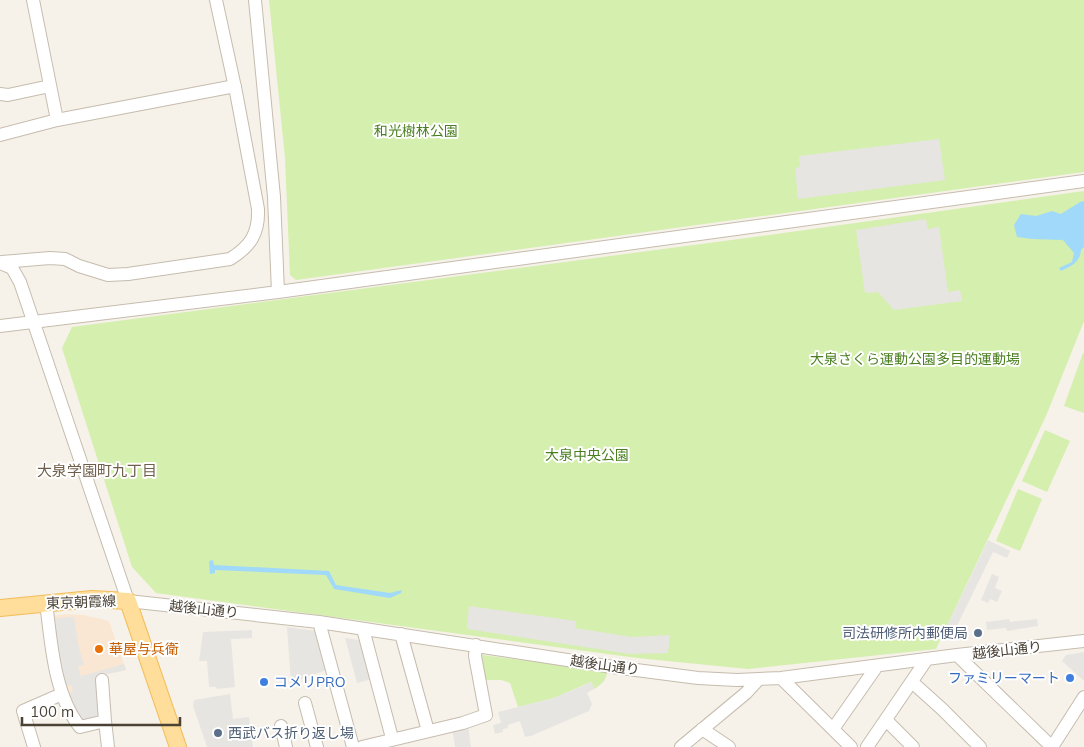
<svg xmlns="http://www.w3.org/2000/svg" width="1084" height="747" viewBox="0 0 1084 747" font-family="Mulish,'Noto Sans JP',sans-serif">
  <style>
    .commercial { fill: #fae7d3 }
    .green { fill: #d5efae }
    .parking { fill: #e7e5e1 }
    .water { fill: #a0d9f9 }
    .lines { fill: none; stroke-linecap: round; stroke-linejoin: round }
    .minor-casing { stroke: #c6bcae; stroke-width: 14 }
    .major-casing { stroke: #f2bd5c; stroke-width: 18 }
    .minor { stroke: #fff; stroke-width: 12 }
    .major { stroke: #ffdd9a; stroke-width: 16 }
    .service-dot { fill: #5c6f8a; stroke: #fff; stroke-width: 2 }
    .food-dot { fill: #e8710a; stroke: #fff; stroke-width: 2 }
    .shop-dot { fill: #3f7fe0; stroke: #fff; stroke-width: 2 }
    .labels { text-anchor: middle; stroke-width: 4; stroke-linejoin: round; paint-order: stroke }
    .park-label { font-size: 14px; fill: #4a7f20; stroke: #fff }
    .street-label { font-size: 14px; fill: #4b4236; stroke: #fff }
    .service-label { font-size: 14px; fill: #4e5e75; stroke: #fff; text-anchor: end }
    .food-label { font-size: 14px; fill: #c56008; stroke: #fff; text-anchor: start }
    .shop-label { font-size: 14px; fill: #366cbe; stroke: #fff; text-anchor: end }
    .neighbourhood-label { font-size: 15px; fill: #705f4c; stroke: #fff }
  </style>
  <rect width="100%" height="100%" fill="#f6f2e9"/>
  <path class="commercial" d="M70,614L84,615L109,621L126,670L98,676L99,686L67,694L51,616Z"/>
  <path class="green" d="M269,0H1084V172L296,280L290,275L285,158Z
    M1084,191V321L1046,416L936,649L748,669L637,658L156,593L132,567L62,348L72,327L754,237Z
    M1083,353H1084V413L1064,406Z
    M1045,430L1070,441L1047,492L1022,481Z
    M1018,489L1042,499L1020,551L996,541Z
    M482,655L607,671C607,680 602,684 594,689L591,682L554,698L518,707L510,683L501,680H485Z"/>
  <path class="parking" d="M939,139L945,180L798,199L795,168L800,167L799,156Z
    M926,219L928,229L939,227L948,292L960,290L962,301L894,310L878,292L865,293L856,230Z
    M988,540L1010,551L1007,558L993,552L953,634L945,630Z
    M992,574L999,577L995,588L1002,591L997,602L990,599L988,603L981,600Z
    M469,606L576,621L575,628L632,637L670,635L668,653L630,654L467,629Z
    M68,617H74L79,648L84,665L78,667L81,676L124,664L126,670L98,676L101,715L83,722L79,720L67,694L73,692L71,685L66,686L56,651L52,619Z
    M1009,619L1010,622L1037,619L1038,626L1007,631L1006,628L987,630L986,622Z
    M287,627L316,631L326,670L291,683Z
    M252,630V638L231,639L235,687L217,689L216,687H209L207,661H199L203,632Z
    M345,638L359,640L362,643L372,679L357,683Z
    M1084,652V681L1062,661L1066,655Z
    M592,682L594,689L587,693L592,704L589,711L531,736L525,737L520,721L508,725V728L503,729V732L495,734L493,725L501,723L498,712L554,698Z
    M230,694L233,719L249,717L253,747H207L193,706L194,700Z
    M468,724L471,747H455L452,729Z"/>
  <path class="water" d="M1084,201V247L1081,250C1080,263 1071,266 1061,271L1059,268L1072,262L1074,253L1063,240L1032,239L1017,237L1014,225L1021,214L1036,216L1052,211L1061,214L1080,202Z
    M213,560L214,565L329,571L336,585L390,593L402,590L401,593L390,598L334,589L326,575L215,570V573L210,574L209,561Z"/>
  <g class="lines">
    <defs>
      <path id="minor" d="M33,0L57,120
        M255,0L274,197L278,292
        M0,94L8,95L50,86
        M0,135L57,120L235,86
        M2,262L50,258L65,259L79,266L108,275L128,274L230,259C251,246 259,233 258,209L236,92L216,0
        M0,263L12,268L20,282L128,601L319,622L613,667L698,678L737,680L781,678L957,655L1084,641
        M0,326L278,292L1084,181
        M46,602C51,642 54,695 80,727L105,721L108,747
        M319,622L353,747
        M363,629L392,738
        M401,634L428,731
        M957,655L1052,747
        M781,678L851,747
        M102,680L105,721
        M912,682L942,709L980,747
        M305,703L317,747
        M886,720L913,747
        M281,726L286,747
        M702,729L729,747
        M833,729L877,666
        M34,747L23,711L62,694
        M362,747L463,723L486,715L475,656L476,645
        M681,747L746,693L758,680
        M867,747L927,659
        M1052,747L1084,697"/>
      <path id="major" d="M0,608L92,599L128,601L178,747"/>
    </defs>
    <use href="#minor" class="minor-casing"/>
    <use href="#major" class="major-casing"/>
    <use href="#minor" class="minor"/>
    <use href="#major" class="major"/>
  </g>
  <g class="service-dot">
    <circle cx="978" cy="633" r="5"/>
    <circle cx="218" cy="733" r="5"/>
  </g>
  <circle class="food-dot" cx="99" cy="649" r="5"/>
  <g class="shop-dot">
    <circle cx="1070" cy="678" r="5"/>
    <circle cx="264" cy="682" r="5"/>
  </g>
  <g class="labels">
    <g class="park-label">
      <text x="416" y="136">和光樹林公園</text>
      <text x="915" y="364">大泉さくら運動公園多目的運動場</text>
      <text x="587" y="460">大泉中央公園</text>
    </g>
    <g class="street-label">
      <text transform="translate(81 602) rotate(-2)" y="5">東京朝霞線</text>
      <text transform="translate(204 609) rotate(6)" y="5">越後山通り</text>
      <text transform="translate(1007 650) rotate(-6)" y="5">越後山通り</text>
      <text transform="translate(605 665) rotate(8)" y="5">越後山通り</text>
    </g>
    <g class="service-label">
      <text x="968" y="638">司法研修所内郵便局</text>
      <text x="228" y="738" text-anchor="start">西武バス折り返し場</text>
    </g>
    <g class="food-label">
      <text x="109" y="654">華屋与兵衛</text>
    </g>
    <g class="shop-label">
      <text x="1060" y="683">ファミリーマート</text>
      <text x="274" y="687" text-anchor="start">コメリPRO</text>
    </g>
    <g class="neighbourhood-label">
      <text x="97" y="476">大泉学園町九丁目</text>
    </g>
  </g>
  <path d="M22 717v8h158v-8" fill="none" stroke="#4b4236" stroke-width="2.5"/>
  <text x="30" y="717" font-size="15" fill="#4b4236" stroke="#ffffff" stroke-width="4" paint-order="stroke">100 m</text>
</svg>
